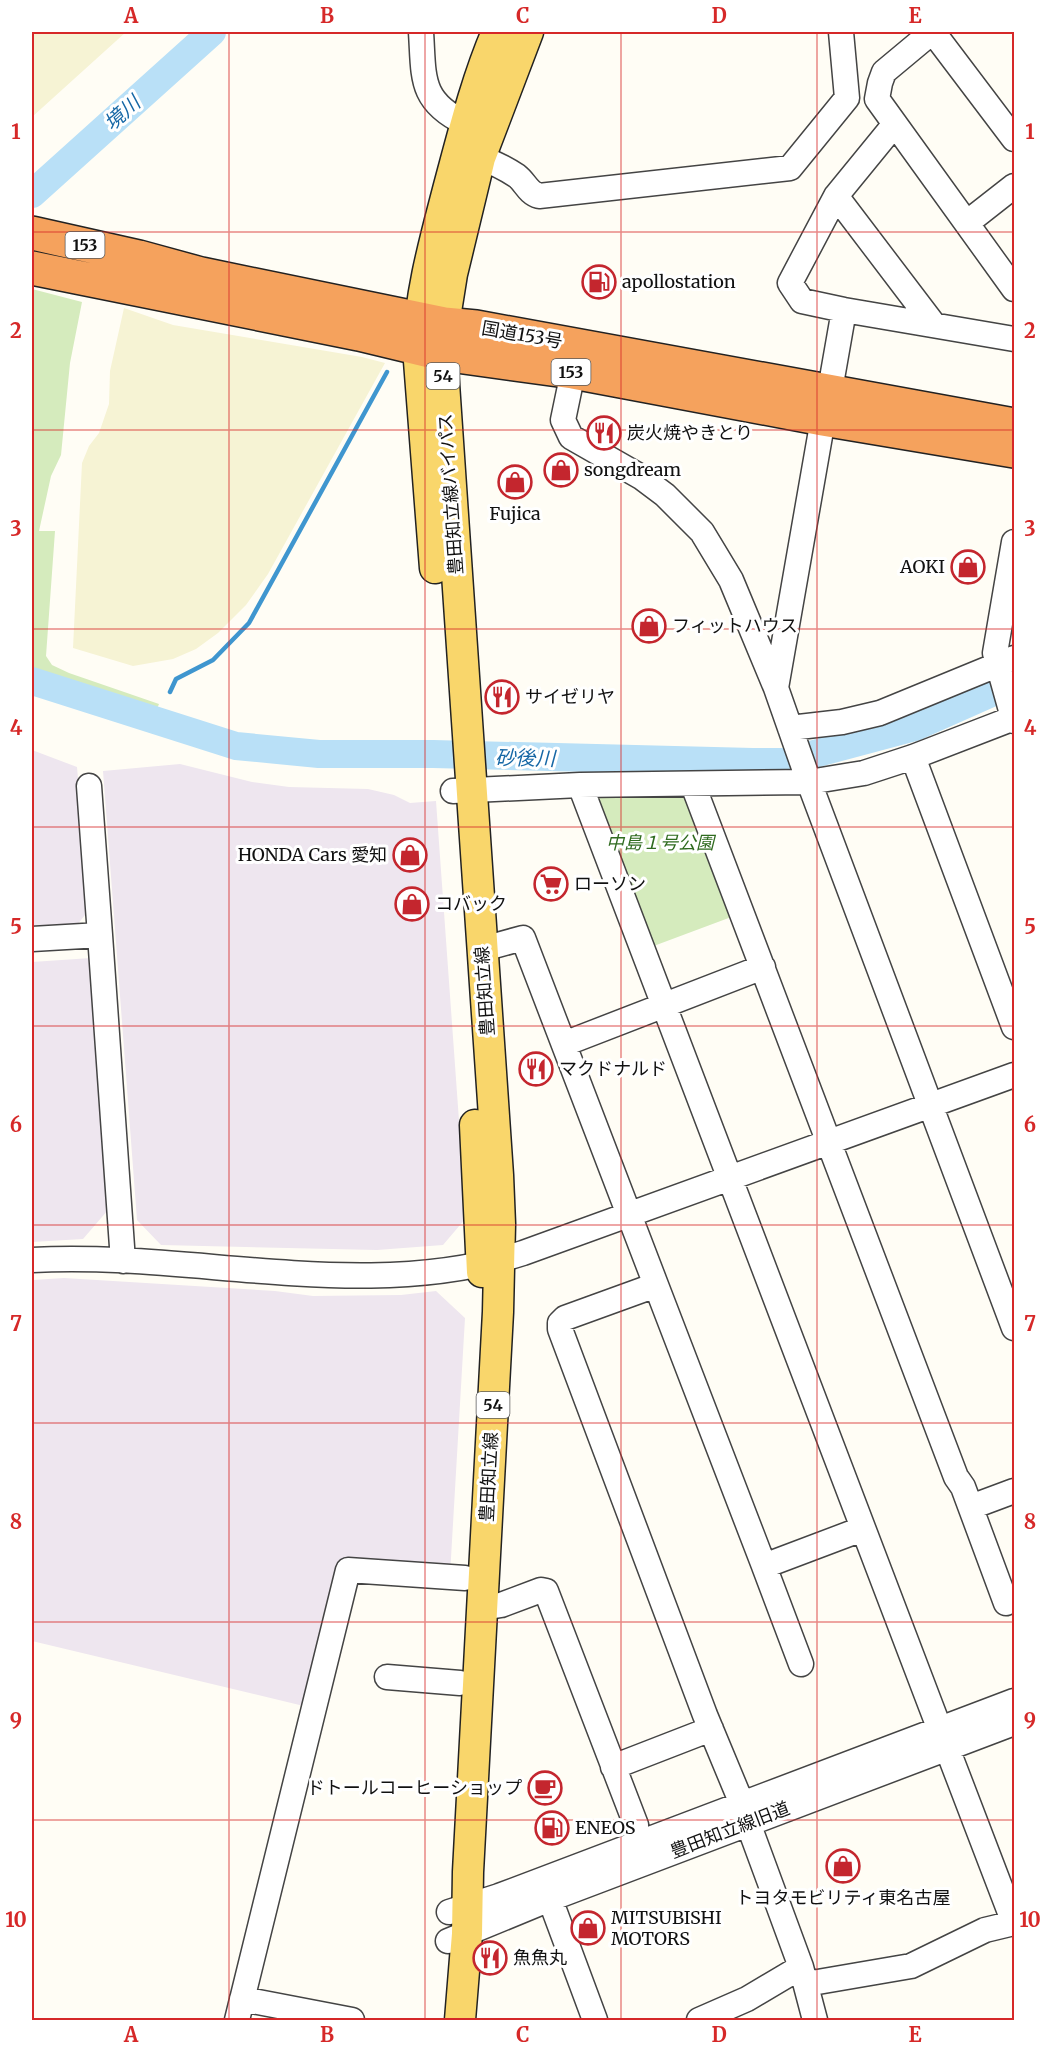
<svg xmlns="http://www.w3.org/2000/svg" width="1046" height="2052" viewBox="0 0 1046 2052" font-family="Merriweather,'Noto Sans JP',serif">
  <style>
    .industrial { fill: #eee6ef }
    .farmland { fill: #f6f3d4 }
    .green { fill: #d5ebbd }
    .lines { fill: none; stroke-linecap: round; stroke-linejoin: round }
    .stream { stroke: #3f96cf; stroke-width: 4.5 }
    .river { stroke: #b9e0f7; stroke-width: 28 }
    .minor-casing { stroke: #444; stroke-width: 27 }
    .major-casing { stroke: #222; stroke-width: 33 }
    .highway-casing { stroke: #222; stroke-width: 36 }
    .minor { stroke: #fff; stroke-width: 24 }
    .major { stroke: #f9d66b; stroke-width: 30 }
    .highway { stroke: #f5a25d; stroke-width: 33 }
    .grid { fill: none; stroke: #d62828; stroke-width: 1.5; stroke-opacity: 0.55 }
    .labels { text-anchor: middle; stroke-width: 6; stroke-linejoin: round; paint-order: stroke }
    .shield { fill: #fff; stroke: #585858; stroke-width: 1.5 }
    .shield-label { font-size: 16px; font-weight: bold; fill: #111 }
    .poi-label { font-size: 18px; fill: #111; stroke: #fff; text-anchor: start }
    .street-label { font-size: 18px; fill: #111; stroke: #fff }
    .park-label { font-size: 18px; font-style: italic; fill: #2f6b1f; stroke: #fff }
    .water-label { font-size: 20px; font-style: italic; fill: #1768a6; stroke: #fff }
    .neatline { fill: none; stroke: #d62828; stroke-width: 2 }
    .grid-label { font-size: 20px; text-anchor: middle; font-weight: bold; fill: #d62828 }
  </style>
  <rect width="100%" height="100%" fill="#fffdf5"/>
  <path class="industrial" d="M32,750L77,767L89,910L77,925L32,928Z
    M180,764L252,782L289,787L368,789L394,795L410,803L436,801L466,1218L443,1245L377,1250L161,1245L137,1220L103,771Z
    M91,958L108,1210L83,1239L32,1242V962Z
    M64,1278L275,1291L313,1296L401,1295L436,1291L465,1318L450,1575L346,1566L312,1708L32,1641L33,1280Z"/>
  <path class="farmland" d="M32,32H126L32,117Z
    M124,308L173,325L362,357L385,363L268,574L246,605L218,633L196,649L173,659L133,666L73,648L82,463L89,446L99,433L109,404L110,371Z"/>
  <path class="green" d="M32,289L82,302L70,363L61,455L51,476L39,531H55L46,656L52,665L69,673L159,704L156,711L32,674Z
    M591,794H690L734,916L651,947Z"/>
  <g class="lines">
    <path class="stream" d="M170,692L176,679L213,660L249,623L387,372"/>
    <path class="river" d="M32,194L212,32
      M32,681L236,746L319,754H433L753,762H784L915,727L1014,683"/>
    <defs>
      <path id="minor" d="M421,32C424,77 419,101 465,123
        M932,32L884,72L880,83L877,99L1014,289
        M933,32L1014,139
        M894,125L836,196L790,283L802,301L844,310L1014,339
        M480,158C493,162 505,168 517,176C525,182 528,193 539,196L790,168L847,98L841,32
        M836,196L934,325
        M968,222L1014,186
        M573,372L563,420L571,437L641,477L665,495L702,532L731,580L776,688L809,782L1014,1328
        M830,390L844,310
        M1014,542L995,653L1014,721
        M776,688L823,419
        M790,728L842,722L880,713L1014,658
        M913,757L1014,1027
        M580,785L940,1730
        M693,785L956,1477L963,1487L1006,1603
        M89,786L100,935
        M453,791L580,785L809,782L864,773L913,757L1014,718
        M32,939L100,935L123,1261
        M483,949L523,938L656,1285L565,1318L560,1323V1329L705,1715L742,1804
        M564,1044L763,967
        M32,1260C193,1251 365,1304 523,1253L1014,1075
        M656,1285L764,1566L862,1529
        M971,1507L1014,1491
        M764,1566L801,1664
        M482,1608L501,1605L541,1590L546,1591L636,1825
        M387,1677L460,1683
        M613,1767L711,1729
        M748,1823L801,1967L815,2020
        M550,1899L595,2020
        M449,1912L499,1896L1014,1701
        M448,1941L550,1899L1014,1723
        M806,1984L911,1966L985,1930L1014,1923L947,1748
        M242,1999L352,2020
        M237,2020L348,1570L465,1578
        M699,2020L747,1999L801,1967"/>
      <path id="major" d="M435,568L418,348C420,292 435,240 449,186C463,134 476,81 497,32
        M475,1125L482,1272
        M460,2020L467,1934L468,1872L498,1312L500,1224L498,1175L442,354L444,324L452,274L480,158L528,32"/>
      <path id="highway" d="M32,233L139,257L201,274L444,324L476,327L1014,425
        M32,268L359,334L442,354L573,372L823,419L1014,451"/>
    </defs>
    <use href="#minor" class="minor-casing"/>
    <use href="#major" class="major-casing"/>
    <use href="#highway" class="highway-casing"/>
    <use href="#minor" class="minor"/>
    <use href="#major" class="major"/>
    <use href="#highway" class="highway"/>
  </g>
  <path class="grid" d="M229,32V2020M425,32V2020M621,32V2020M817,32V2020M32,232H1014M32,430H1014M32,629H1014M32,827H1014M32,1026H1014M32,1225H1014M32,1423H1014M32,1622H1014M32,1820H1014"/>
  <defs>
    <symbol id="fuel-ring" viewBox="-11 -11 22 22"><circle r="9.5" fill="#fff" stroke="#c4262e" stroke-width="1.5"/><path d="M-5.5-6h7V0h2V4h1.3V-2.5L3-4.5l.8-.8L6-3V5H2.5V1h-1V6h-7ZM-4.2-4.7v3.2H.2V-4.7Z" fill="#c4262e"/></symbol>
    <symbol id="restaurant-ring" viewBox="-11 -11 22 22"><circle r="9.5" fill="#fff" stroke="#c4262e" stroke-width="1.5"/><path d="M-5-6h1v4h1v-4h1v4h1v-4h1v5L-1.5 .5V6h-2V.5L-5-1ZM5-6V6H3V1.5H1.5Q1.5-4 5-6Z" fill="#c4262e"/></symbol>
    <symbol id="shop-ring" viewBox="-11 -11 22 22"><circle r="9.5" fill="#fff" stroke="#c4262e" stroke-width="1.5"/><path d="M-5-2.5h2.3a2.7 3.5 0 0 1 5.4 0H5L5.5 6h-11ZM-1.5-2.5h3a1.5 2.3 0 0 0-3 0Z" fill="#c4262e"/></symbol>
    <symbol id="supermarket-ring" viewBox="-11 -11 22 22"><circle r="9.5" fill="#fff" stroke="#c4262e" stroke-width="1.5"/><path d="M-6-5.5h2.5l.6 2H6L4.5 2H-2.5L-4.4-4H-6ZM-1.5 3.2a1.3 1.3 0 1 0 .1 0ZM3 3.2a1.3 1.3 0 1 0 .1 0Z" fill="#c4262e"/></symbol>
    <symbol id="cafe-ring" viewBox="-11 -11 22 22"><circle r="9.5" fill="#fff" stroke="#c4262e" stroke-width="1.5"/><path d="M-5.5-4.5H6V0H3Q3 3.5 0 3.5H-2.5Q-5.5 3.5-5.5 0ZM3-3.2v2h1.7v-2ZM-6 4.5H4V6H-6Z" fill="#c4262e"/></symbol>
  </defs>
  <g fill-rule="evenodd">
    <use href="#fuel-ring" x="580" y="263" width="38" height="38"/>
    <use href="#restaurant-ring" x="585" y="414" width="38" height="38"/>
    <use href="#shop-ring" x="542" y="451" width="38" height="38"/>
    <use href="#shop-ring" x="496" y="463" width="38" height="38"/>
    <use href="#shop-ring" x="949" y="548" width="38" height="38"/>
    <use href="#shop-ring" x="630" y="607" width="38" height="38"/>
    <use href="#restaurant-ring" x="483" y="678" width="38" height="38"/>
    <use href="#shop-ring" x="391" y="836" width="38" height="38"/>
    <use href="#supermarket-ring" x="532" y="865" width="38" height="38"/>
    <use href="#shop-ring" x="393" y="885" width="38" height="38"/>
    <use href="#restaurant-ring" x="517" y="1050" width="38" height="38"/>
    <use href="#cafe-ring" x="526" y="1769" width="38" height="38"/>
    <use href="#fuel-ring" x="533" y="1809" width="38" height="38"/>
    <use href="#shop-ring" x="824" y="1847" width="38" height="38"/>
    <use href="#shop-ring" x="569" y="1909" width="38" height="38"/>
    <use href="#restaurant-ring" x="471" y="1939" width="38" height="38"/>
  </g>
  <g class="labels">
    <g class="shield">
      <rect x="65.5" y="232" width="39" height="26" rx="4.5"/>
      <rect x="551.5" y="359" width="39" height="26" rx="4.5"/>
      <rect x="426.5" y="363" width="33" height="26" rx="4.5"/>
      <rect x="476.5" y="1392" width="33" height="26" rx="4.5"/>
    </g>
    <g class="shield-label">
      <text x="85" y="251">153</text>
      <text x="571" y="378">153</text>
      <text x="443" y="382">54</text>
      <text x="493" y="1411">54</text>
    </g>
    <g class="poi-label">
      <text x="622" y="288">apollostation</text>
      <text x="627" y="439">炭火焼やきとり</text>
      <text x="584" y="476">songdream</text>
      <text x="515" y="520" text-anchor="middle">Fujica</text>
      <text x="945" y="573" text-anchor="end">AOKI</text>
      <text x="672" y="632">フィットハウス</text>
      <text x="525" y="703">サイゼリヤ</text>
      <text x="387" y="861" text-anchor="end">HONDA Cars 愛知</text>
      <text x="574" y="890">ローソン</text>
      <text x="435" y="910">コバック</text>
      <text x="559" y="1075">マクドナルド</text>
      <text x="522" y="1794" text-anchor="end">ドトールコーヒーショップ</text>
      <text x="575" y="1834">ENEOS</text>
      <text x="843" y="1904" text-anchor="middle">トヨタモビリティ東名古屋</text>
      <text x="611" y="1924">MITSUBISHI<tspan x="611" dy="21">MOTORS</tspan></text>
      <text x="513" y="1964">魚魚丸</text>
    </g>
    <g class="street-label">
      <text transform="translate(522 335) rotate(10)" y="6">国道153号</text>
      <text transform="translate(451 494) rotate(-94)" y="6">豊田知立線バイパス</text>
      <text transform="translate(485 991) rotate(-94)" y="6">豊田知立線</text>
      <text transform="translate(489 1477) rotate(-87)" y="6">豊田知立線</text>
      <text transform="translate(730 1830) rotate(-21)" y="6">豊田知立線旧道</text>
    </g>
    <g class="park-label">
      <text x="660" y="849">中島１号公園</text>
    </g>
    <g class="water-label">
      <text transform="translate(122 113) rotate(-42)" y="7">境川</text>
      <text transform="translate(525 758) rotate(1)" y="7">砂後川</text>
    </g>
  </g>
  <rect width="1046" height="2052" fill="none" stroke="#ffffff" stroke-width="66"/>
  <rect x="33" y="33" width="980" height="1986" class="neatline"/>
  <g class="grid-label">
    <text x="131" y="23">A</text>
    <text x="327" y="23">B</text>
    <text x="523" y="23">C</text>
    <text x="719" y="23">D</text>
    <text x="915" y="23">E</text>
    <text x="16" y="139">1</text>
    <text x="1030" y="139">1</text>
    <text x="16" y="338">2</text>
    <text x="1030" y="338">2</text>
    <text x="16" y="536">3</text>
    <text x="1030" y="536">3</text>
    <text x="16" y="735">4</text>
    <text x="1030" y="735">4</text>
    <text x="16" y="934">5</text>
    <text x="1030" y="934">5</text>
    <text x="16" y="1132">6</text>
    <text x="1030" y="1132">6</text>
    <text x="16" y="1331">7</text>
    <text x="1030" y="1331">7</text>
    <text x="16" y="1529">8</text>
    <text x="1030" y="1529">8</text>
    <text x="16" y="1728">9</text>
    <text x="1030" y="1728">9</text>
    <text x="16" y="1927">10</text>
    <text x="1030" y="1927">10</text>
    <text x="131" y="2042">A</text>
    <text x="327" y="2042">B</text>
    <text x="523" y="2042">C</text>
    <text x="719" y="2042">D</text>
    <text x="915" y="2042">E</text>
  </g>
</svg>
